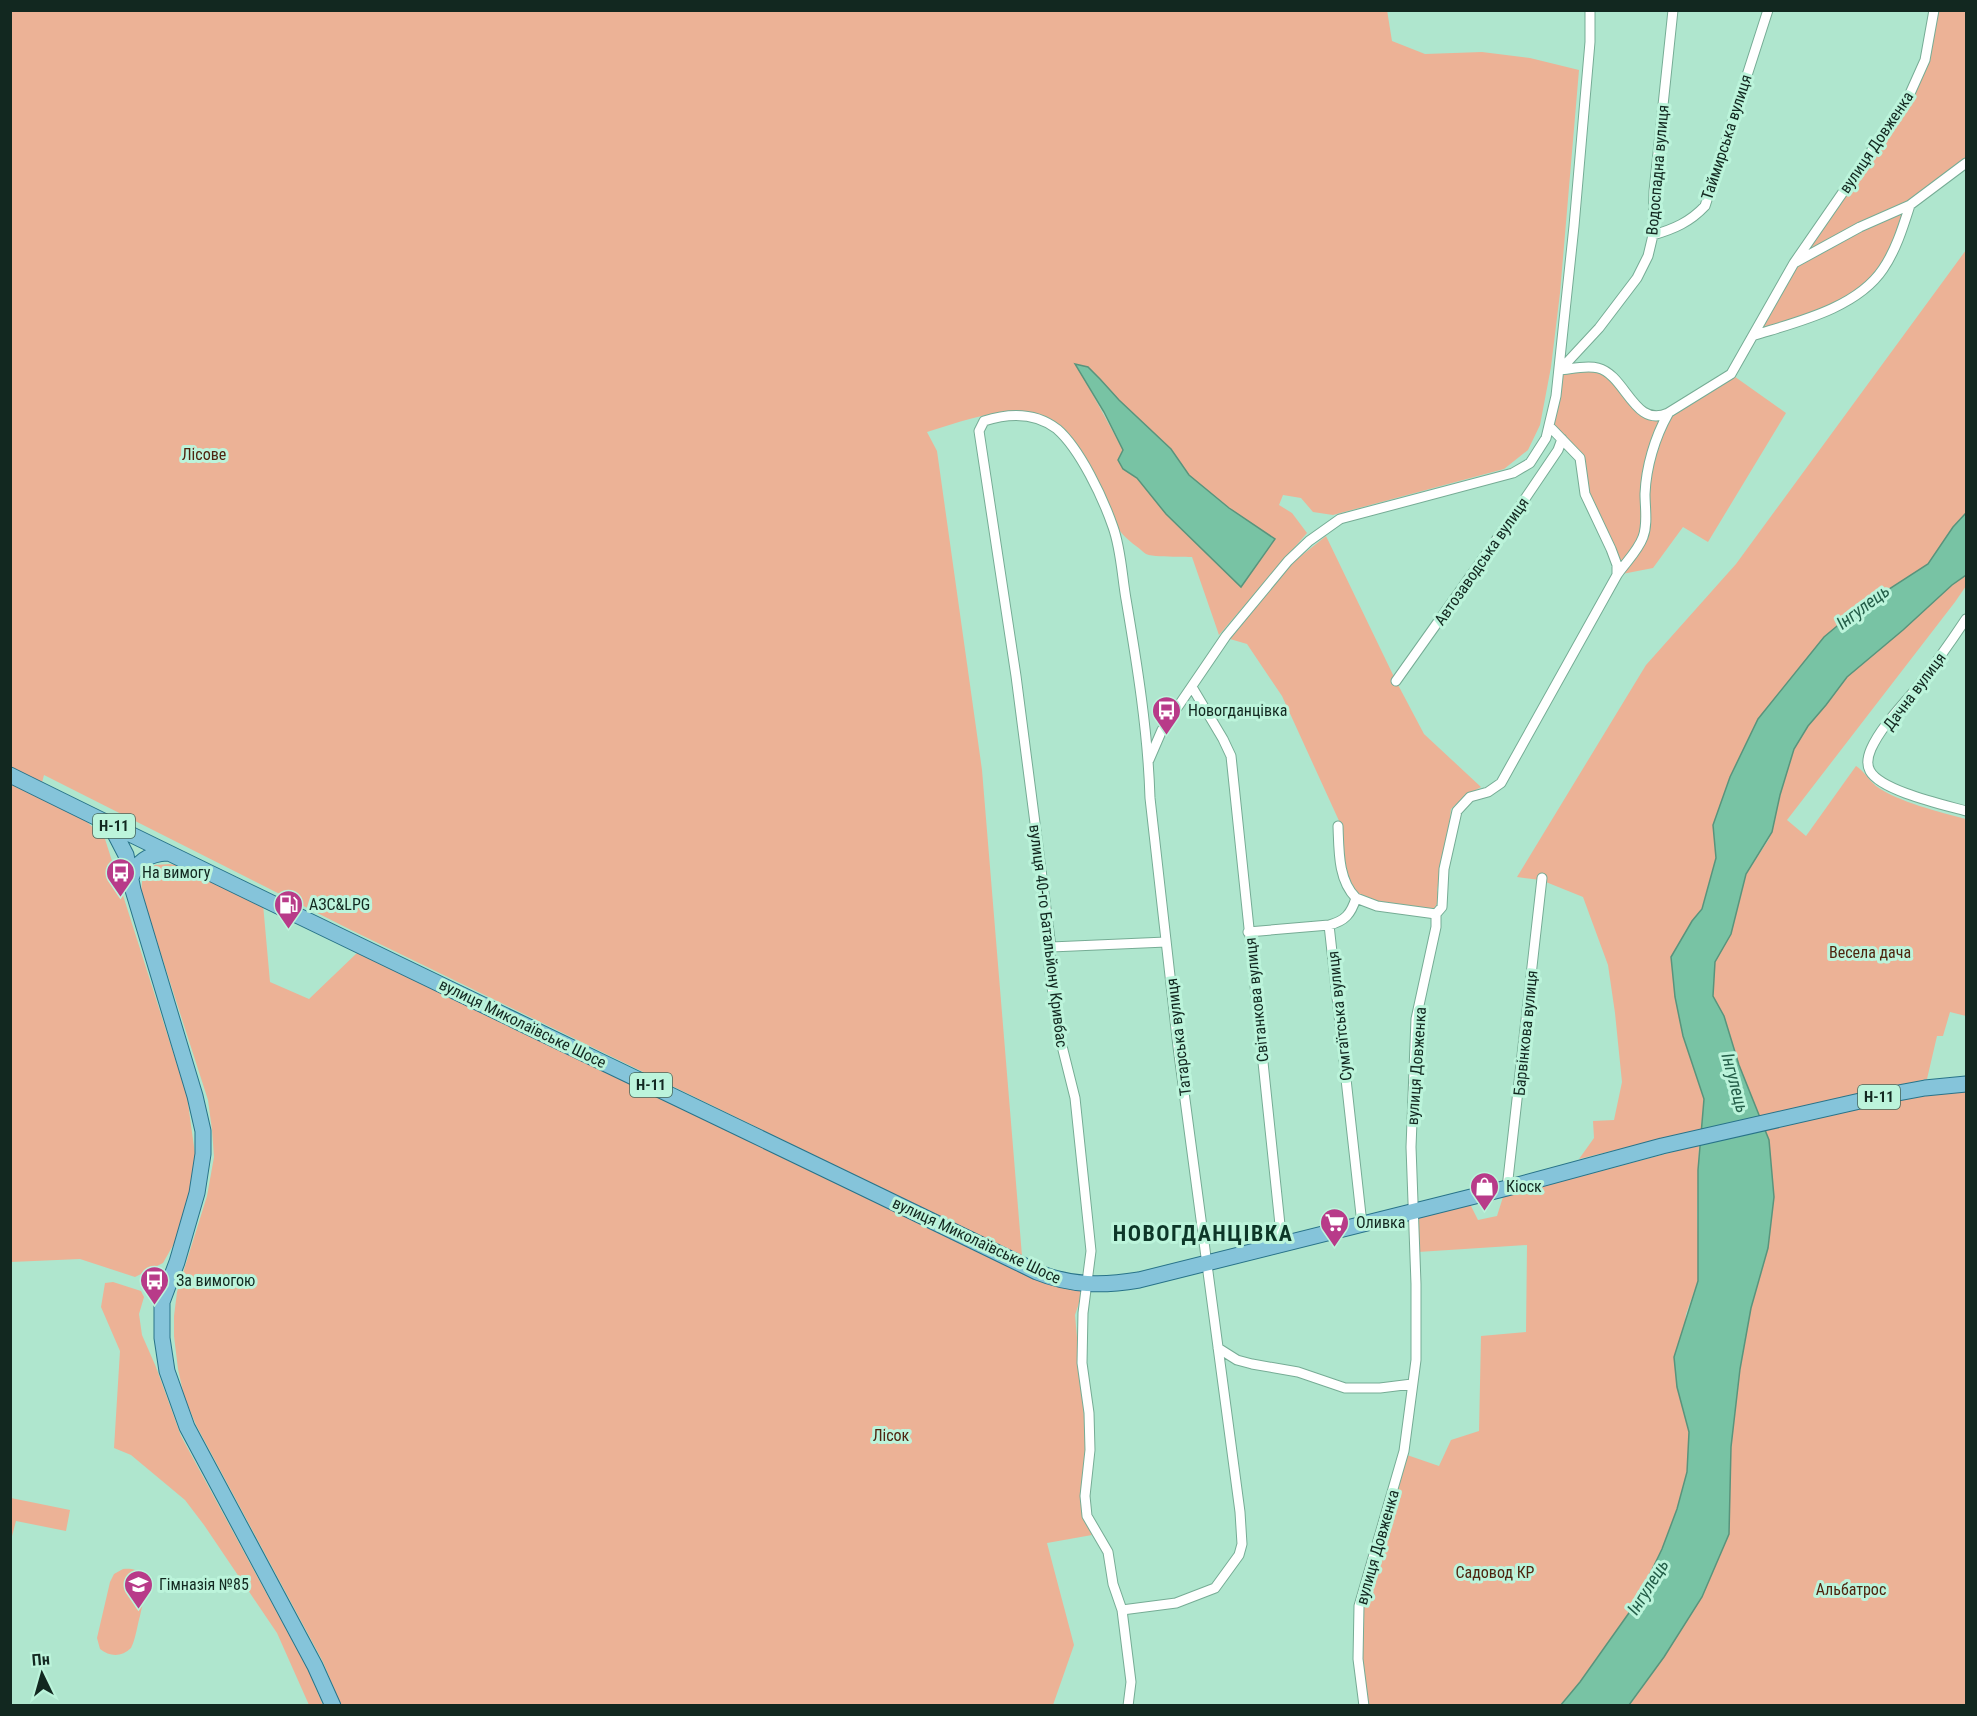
<svg xmlns="http://www.w3.org/2000/svg" width="1977" height="1716" viewBox="0 0 1977 1716" font-family="'Roboto Condensed',sans-serif">
  <style>
    .green { fill: #ecb296; fill-rule: evenodd }
    .water { fill: #78c3a4; stroke: #59947c; stroke-width: 1.5 }
    .lines { fill: none; stroke-linecap: round; stroke-linejoin: round }
    .minor-casing { stroke: #76ac95; stroke-width: 11 }
    .primary-casing { stroke: #287389; stroke-width: 17 }
    .minor { stroke: #fff; stroke-width: 9 }
    .primary { stroke: #85c4da; stroke-width: 15 }
    .labels { text-anchor: middle; stroke-width: 6; stroke-linejoin: round; paint-order: stroke }
    .shield { fill: #bcf4db; stroke: #456558; stroke-width: 1.5 }
    .shield-label { font-size: 15px; font-weight: bold; fill: #122820 }
    .street-label { font-size: 16px; fill: #122820; stroke: #bcf4db }
    .park-label { font-size: 16px; fill: #4e240f; stroke: #bcf4db }
    .poi-label { font-size: 16px; fill: #122820; stroke: #bcf4db; text-anchor: start }
    .water-label { font-size: 18px; font-style: italic; fill: #235d48; stroke: #bcf4db }
    .district-label { font-size: 22px; font-weight: bold; letter-spacing: 1.5px; fill: #0d3628; stroke: #bcf4db }
  </style>
  <rect width="100%" height="100%" fill="#afe6ce"/>
  <path class="green" d="M1387,10L1392,41L1425,54L1482,52L1530,58L1579,70L1560,293L1551,367L1540,425L1528,450L1504,469L1333,515L1313,512L1301,498L1283,495L1279,505L1292,513L1307,533L1219,635L1192,557C1181,556 1156,558 1146,554C1143,552 1139,548 1136,546C1117,531 1117,527 1107,506C1099,488 1092,469 1082,452C1043,388 984,415 927,432L937,451L982,770L1022,1256L351,930L44,775L40,790L11,775L10,11ZM1076,364L1088,367L1119,400L1171,449L1189,475L1229,508L1241,587L1166,514L1137,478L1123,469L1118,460L1123,450Z
    M1934,11H1966V163L1910,205L1883,270L1863,290L1819,316L1755,335L1794,263L1908,98L1925,60Z
    M1966,250V513L1953,527L1928,564L1855,611L1824,637L1758,719L1730,777L1713,825L1716,858L1702,909L1692,921L1671,957L1675,997L1683,1036L1704,1099L1701,1129L1579,1159L1594,1138L1593,1121L1614,1120L1622,1082L1615,1013L1608,965L1583,897L1541,880L1517,877L1646,665L1736,564Z
    M1598,368L1653,417L1731,374L1786,413L1708,542L1683,527L1653,568L1617,575L1585,494L1580,458L1550,427L1560,370Z
    M1326,536L1396,681L1424,734L1481,787L1465,796L1451,809L1447,847L1437,890L1440,899L1432,912L1379,902L1360,896L1349,883L1342,857L1340,823L1282,696L1247,644L1230,639L1291,564Z
    M1966,575V586L1955,602L1787,820L1806,836L1856,766C1864,771 1868,779 1876,786C1898,802 1940,812 1966,819V1016L1950,1012L1943,1036H1937L1927,1079L1759,1116L1739,1065L1724,1016L1713,996L1715,962L1731,934L1746,874L1769,839L1780,795L1794,749L1808,726L1826,705L1847,677L1903,630L1952,585Z
    M10,783L85,820L105,839L187,1096L195,1154L190,1201L180,1233L163,1263L135,1277L80,1259L11,1262Z
    M170,864L185,867L263,904L270,982L309,999L358,952L1057,1286L1083,1291L1075,1315L1087,1450L1083,1514L1092,1535L1047,1543L1074,1645L1053,1705H341L323,1662L196,1425L184,1396L178,1369L174,1336V1316L177,1292L207,1196L214,1157L212,1130L208,1100L141,892L143,873L155,865Z
    M1966,1084V1705L1629,1706L1664,1657L1731,1447L1740,1369L1751,1308L1768,1248L1774,1197L1769,1140L1765,1129Z
    M1699,1145L1697,1215L1699,1257L1698,1281L1686,1314L1677,1387L1689,1432L1687,1472L1677,1509L1662,1549L1636,1603L1580,1682L1560,1705L1367,1706L1360,1657L1362,1609L1407,1455L1439,1466L1451,1440L1479,1431L1481,1336L1526,1332L1527,1245L1418,1252L1417,1217L1470,1204L1478,1220L1497,1216L1503,1197Z
    M113,1282L141,1291L144,1297L139,1314L142,1335L156,1367L181,1436L308,1670L323,1705H309L277,1633L204,1525L185,1500L131,1455L114,1448L120,1351L101,1307L105,1283Z
    M11,1498L70,1510L66,1531L16,1521L11,1540Z
    M123,1569C154,1566 144,1597 140,1616C137,1626 136,1638 131,1648C122,1657 110,1657 100,1649L97,1638L110,1582L114,1574Z"/>
  <path class="water" d="M1075,364L1088,367L1100,379L1119,400L1171,449L1189,475L1229,508L1275,539L1241,587L1166,514L1137,478L1123,469L1118,460L1123,450L1104,412Z
    M1966,513V575L1952,585L1903,630L1847,677L1826,705L1808,726L1794,749L1780,795L1772,832L1746,874L1731,934L1715,962L1713,996L1724,1016L1739,1065L1769,1140L1774,1197L1768,1248L1751,1308L1740,1369L1731,1447L1729,1534L1702,1597L1664,1657L1629,1705L1560,1706L1580,1682L1636,1603L1662,1549L1677,1509L1687,1472L1689,1432L1677,1387L1674,1357L1698,1281V1170L1704,1099L1683,1036L1675,997L1671,957L1692,921L1702,909L1716,858L1713,825L1730,777L1758,719L1824,637L1855,611L1928,564L1953,527Z"/>
  <g class="lines">
    <defs>
      <path id="minor" d="M1653,235C1674,229 1690,222 1705,206L1768,10
        M1796,262L1860,227L1910,205L1966,163
        M1755,335C1797,322 1857,308 1883,269C1896,250 1903,227 1910,205
        M1560,370C1571,369 1586,365 1598,368C1626,375 1634,429 1668,413L1731,374L1794,263L1908,98L1925,60L1934,10
        M1560,370L1599,328L1637,278L1648,256L1653,235L1654,191L1673,10
        M1617,575C1625,563 1638,551 1643,537C1648,524 1645,508 1645,494C1646,467 1655,437 1668,414
        M1966,619C1950,643 1933,667 1915,690C1900,708 1881,727 1871,749C1868,756 1866,764 1870,771C1881,791 1945,805 1966,811
        M1396,681L1516,512L1558,450L1562,439
        M1192,687L1223,739L1231,756L1282,1244
        M1149,760L1162,730L1226,636L1288,561L1309,541L1340,519L1513,473L1530,463L1546,438L1556,396L1574,226L1590,42V10
        M1338,826C1339,851 1338,880 1356,898C1351,914 1345,921 1329,925L1362,1224
        M1356,898L1377,906L1436,914
        M1248,932L1329,925
        M1051,947L1166,942
        M1507,1188L1542,878
        M1218,1348L1237,1360L1252,1364L1298,1372L1345,1388H1380L1412,1384
        M1122,1610L1176,1603L1215,1588L1239,1555L1242,1544L1240,1512L1178,1047L1150,798C1148,732 1137,664 1126,599C1122,576 1121,549 1113,527C1103,498 1080,449 1057,429C1035,412 1009,413 984,421L979,431L1016,676L1051,947L1049,965L1058,1030L1075,1098L1091,1251L1083,1313L1082,1363L1089,1413L1090,1450L1085,1496L1087,1516L1108,1552L1113,1584L1122,1610L1131,1682L1128,1706
        M1364,1706L1358,1659L1359,1606L1404,1451L1416,1360V1284L1411,1147L1416,1019L1436,927V914L1442,907L1444,869L1457,811L1470,797L1488,792L1501,783L1617,575V565L1611,549L1585,494L1580,458L1550,427"/>
      <path id="primary" d="M10,775C351,944 695,1105 1037,1272C1071,1286 1103,1286 1139,1280L1507,1188L1662,1146L1882,1096L1925,1088L1966,1084
        M110,824L126,855L133,890L195,1096L203,1131V1154L197,1193L177,1262L162,1302V1338L167,1371L187,1427L315,1666L333,1706
        M131,878C137,861 149,854 167,853"/>
    </defs>
    <use href="#minor" class="minor-casing"/>
    <use href="#primary" class="primary-casing"/>
    <use href="#minor" class="minor"/>
    <use href="#primary" class="primary"/>
  </g>
  <defs>
    <symbol id="bus-pin" viewBox="-11 -11 22 30"><path d="M0 17L-7.5 6A9.5 9.5 0 1 1 7.5 6Z" fill="#b83b89" stroke="#bcf4db"/><path d="M-5-6H5V4H4V6H2V4H-2V6H-4V4H-5ZM-3.5-4V0h7V-4ZM-3.5 1.2v1.5H-2V1.2ZM2 1.2v1.5H3.5V1.2Z" fill="#fff"/></symbol>
    <symbol id="fuel-pin" viewBox="-11 -11 22 30"><path d="M0 17L-7.5 6A9.5 9.5 0 1 1 7.5 6Z" fill="#b83b89" stroke="#bcf4db"/><path d="M-5.5-6h7V0h2V4h1.3V-2.5L3-4.5l.8-.8L6-3V5H2.5V1h-1V6h-7ZM-4.2-4.7v3.2H.2V-4.7Z" fill="#fff"/></symbol>
    <symbol id="shop-pin" viewBox="-11 -11 22 30"><path d="M0 17L-7.5 6A9.5 9.5 0 1 1 7.5 6Z" fill="#b83b89" stroke="#bcf4db"/><path d="M-5-2.5h2.3a2.7 3.5 0 0 1 5.4 0H5L5.5 6h-11ZM-1.5-2.5h3a1.5 2.3 0 0 0-3 0Z" fill="#fff"/></symbol>
    <symbol id="supermarket-pin" viewBox="-11 -11 22 30"><path d="M0 17L-7.5 6A9.5 9.5 0 1 1 7.5 6Z" fill="#b83b89" stroke="#bcf4db"/><path d="M-6-5.5h2.5l.6 2H6L4.5 2H-2.5L-4.4-4H-6ZM-1.5 3.2a1.3 1.3 0 1 0 .1 0ZM3 3.2a1.3 1.3 0 1 0 .1 0Z" fill="#fff"/></symbol>
    <symbol id="school-pin" viewBox="-11 -11 22 30"><path d="M0 17L-7.5 6A9.5 9.5 0 1 1 7.5 6Z" fill="#b83b89" stroke="#bcf4db"/><path d="M0-5L7-2L0 1L-7-2ZM-4 1L0 2.5L4 1V4Q0 6-4 4Z" fill="#fff"/></symbol>
  </defs>
  <g fill-rule="evenodd">
    <use href="#bus-pin" x="1150" y="694" width="33" height="45"/>
    <use href="#bus-pin" x="104" y="856" width="33" height="45"/>
    <use href="#fuel-pin" x="272" y="888" width="33" height="45"/>
    <use href="#shop-pin" x="1468" y="1170" width="33" height="45"/>
    <use href="#supermarket-pin" x="1318" y="1206" width="33" height="45"/>
    <use href="#bus-pin" x="138" y="1264" width="33" height="45"/>
    <use href="#school-pin" x="122" y="1568" width="33" height="45"/>
  </g>
  <g class="labels">
    <g class="shield">
      <rect x="93" y="814" width="42" height="24" rx="4.5"/>
      <rect x="630" y="1073" width="42" height="24" rx="4.5"/>
      <rect x="1858" y="1085" width="42" height="24" rx="4.5"/>
    </g>
    <g class="shield-label">
      <text x="114" y="831">Н-11</text>
      <text x="651" y="1090">Н-11</text>
      <text x="1879" y="1102">Н-11</text>
    </g>
    <g class="street-label">
      <text transform="translate(1726 137) rotate(-72)" y="6">Таймирська вулиця</text>
      <text transform="translate(1876 142) rotate(-56)" y="6">вулиця Довженка</text>
      <text transform="translate(1657 170) rotate(-85)" y="6">Водоспадна вулиця</text>
      <text transform="translate(1481 561) rotate(-55)" y="6">Автозаводська вулиця</text>
      <text transform="translate(1914 691) rotate(-53)" y="6">Дачна вулиця</text>
      <text transform="translate(1049 936) rotate(83)" y="6">вулиця 40-го Батальйону Кривбас</text>
      <text transform="translate(1256 1000) rotate(-96)" y="6">Світанкова вулиця</text>
      <text transform="translate(1339 1016) rotate(-96)" y="6">Сумгаїтська вулиця</text>
      <text transform="translate(523 1023) rotate(26)" y="6">вулиця Миколаївське Шосе</text>
      <text transform="translate(1525 1033) rotate(-84)" y="6">Барвінкова вулиця</text>
      <text transform="translate(1178 1037) rotate(-97)" y="6">Татарська вулиця</text>
      <text transform="translate(1416 1066) rotate(-86)" y="6">вулиця Довженка</text>
      <text transform="translate(977 1240) rotate(25)" y="6">вулиця Миколаївське Шосе</text>
      <text transform="translate(1377 1547) rotate(-74)" y="6">вулиця Довженка</text>
    </g>
    <g class="park-label">
      <text x="204" y="460">Лісове</text>
      <text x="1870" y="958">Весела дача</text>
      <text x="891" y="1441">Лісок</text>
      <text x="1495" y="1578">Садовод КР</text>
      <text x="1851" y="1595">Альбатрос</text>
    </g>
    <g class="poi-label">
      <text x="1188" y="716">Новогданцівка</text>
      <text x="142" y="878">На вимогу</text>
      <text x="309" y="910">АЗС&amp;LPG</text>
      <text x="1506" y="1192">Кіоск</text>
      <text x="1356" y="1228">Оливка</text>
      <text x="176" y="1286">За вимогою</text>
      <text x="159" y="1590">Гімназія №85</text>
    </g>
    <g class="water-label">
      <text transform="translate(1863 607) rotate(-37)" y="6">Інгулець</text>
      <text transform="translate(1735 1083) rotate(75)" y="6">Інгулець</text>
      <text transform="translate(1648 1587) rotate(-58)" y="6">Інгулець</text>
    </g>
    <g class="district-label">
      <text x="1203" y="1241">НОВОГДАНЦІВКА</text>
    </g>
  </g>
  <rect width="1977" height="1716" fill="none" stroke="#122820" stroke-width="24"/>
  <g transform="translate(42 1674) rotate(355)" stroke="#bcf4db" stroke-width="4.5" paint-order="stroke">
  <path d="M0-4.5L10 22L0 15L-10 22Z" fill="#122820"/>
  <text y="-9" font-size="16" font-weight="bold" text-anchor="middle" fill="#122820">Пн</text>
  </g>
</svg>
